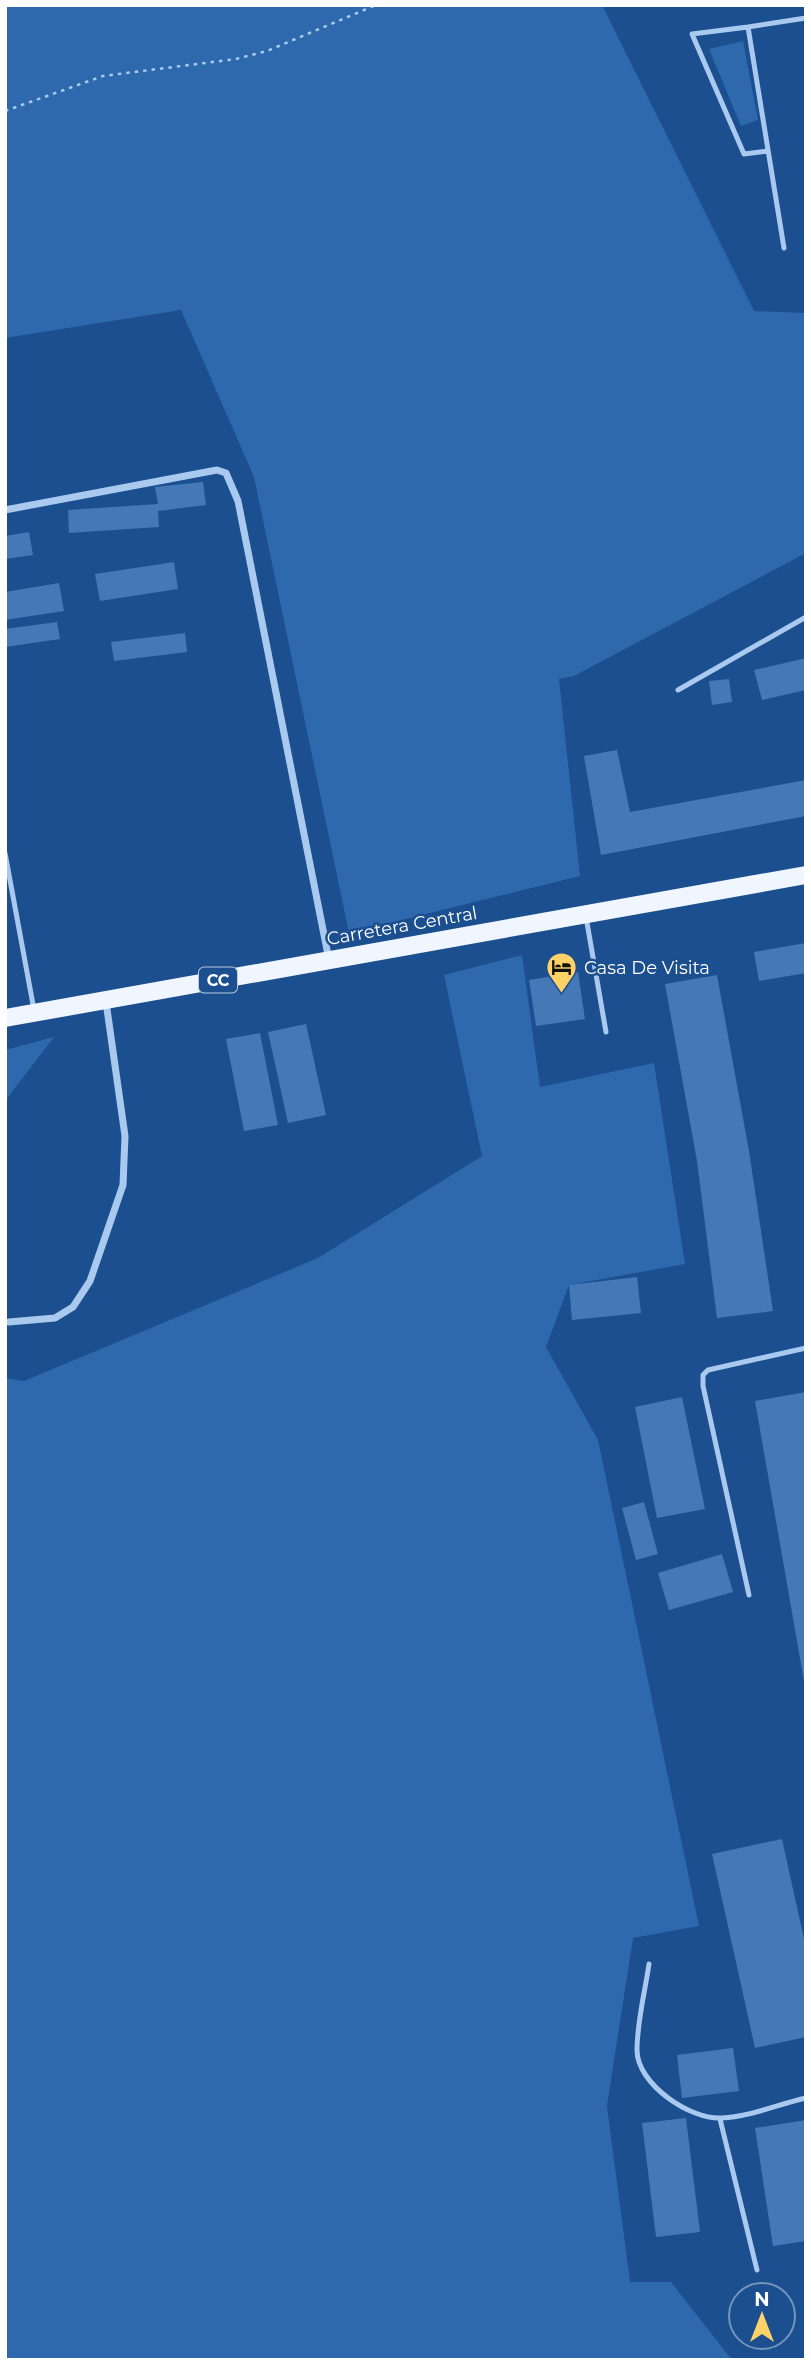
<svg xmlns="http://www.w3.org/2000/svg" width="811" height="2365" viewBox="0 0 811 2365" font-family="Montserrat,sans-serif">
  <style>
    .green { fill: #2e69ad }
    .building { fill: #4478b7 }
    .lines { fill: none; stroke-linecap: round; stroke-linejoin: round }
    .path { stroke: #a9c9ee; stroke-width: 2.5; stroke-dasharray: 3.5 5; stroke-linecap: butt }
    .lane { stroke: #a9c9ee; stroke-width: 5 }
    .street { stroke: #a9c9ee; stroke-width: 7 }
    .primary { stroke: #f0f6ff; stroke-width: 18 }
    .labels { text-anchor: middle; stroke-width: 5; stroke-linejoin: round; paint-order: stroke }
    .shield { fill: #1b4f8f; stroke: #bbcadd; stroke-width: 2 }
    .shield-label { font-size: 16px; font-weight: bold; fill: #fff }
    .street-label { font-size: 18px; fill: #fff; stroke: #1b4f8f }
    .poi-label { font-size: 18px; fill: #fff; stroke: #1b4f8f; text-anchor: start }
  </style>
  <rect width="100%" height="100%" fill="#1b4f8f"/>
  <path class="green" d="M5,5H602L754,311L806,313V553L574,676L559,679L580,876L349,933L254,477L181,310L5,338Z
    M743,41L758,120L741,126L709,49Z
    M522,955L540,1087L654,1063L685,1264L569,1285L546,1347L598,1440L699,1926L633,1938L607,2106L630,2282H671L732,2360H5V1378L24,1381L318,1258L482,1156L444,975Z
    M54,1037L5,1101V1050Z"/>
  <path class="building" d="M203,482L206,505L158,511L159,527L69,533L68,510L158,504L155,487Z
    M29,532L33,555L5,559V536Z
    M174,562L178,589L100,601L95,574Z
    M59,583L64,611L5,620V592Z
    M57,622L60,639L5,647V629Z
    M185,633L187,652L114,661L111,642Z
    M806,658V690L762,700L754,670Z
    M729,679L732,702L712,705L709,681Z
    M617,750L630,812L806,780V816L601,855L584,756Z
    M806,943V973L759,981L754,952Z
    M578,972L585,1019L536,1026L529,980Z
    M717,975L749,1151L773,1311L717,1318L697,1161L665,984Z
    M306,1024L326,1115L288,1123L268,1032Z
    M260,1033L278,1125L244,1131L226,1039Z
    M637,1277L641,1313L572,1320L569,1285Z
    M806,1392V1681H804L755,1401Z
    M682,1397L705,1509L657,1518L635,1407Z
    M644,1502L658,1554L636,1560L622,1508Z
    M722,1554L733,1592L669,1610L658,1573Z
    M782,1839L806,1948V2037L755,2048L712,1854Z
    M733,2048L739,2091L682,2098L677,2055Z
    M686,2118L700,2232L656,2237L642,2123Z
    M806,2120V2241L773,2246L755,2128Z"/>
  <g class="lines">
    <path class="path" d="M5,111L103,76L236,59L267,51L376,5"/>
    <path class="lane" d="M748,27L692,34L744,154L768,151
      M784,248L748,27L806,18
      M678,690L806,617
      M5,853L34,1010
      M586,917L606,1032
      M749,1595L703,1386V1375L708,1370L806,1348
      M649,1964C645,1992 637,2022 637,2050C637,2084 690,2120 722,2118C749,2117 779,2104 806,2098
      M720,2119L757,2270"/>
    <path class="street" d="M5,510L217,470L226,473L238,501L329,960
      M9,1322L55,1318L73,1307L90,1281L123,1185L125,1136L106,1002"/>
    <path class="primary" d="M5,1018L806,875"/>
  </g>
  <defs>
    <symbol id="hotel-pin" viewBox="-11 -11 22 30"><path d="M0 17L-7.5 6A9.5 9.5 0 1 1 7.5 6Z" fill="#ffd166" stroke="#1b4f8f"/><path d="M-6-4.5h1.5V1H6V5H4.5V3h-9V5H-6ZM-4 0a1.8 1.8 0 1 1 3.6 0ZM.5 0V-2.5h3Q6-2.5 6 0Z" fill="#111"/></symbol>
  </defs>
  <g fill-rule="evenodd">
    <use href="#hotel-pin" x="544" y="950" width="35" height="47"/>
  </g>
  <g class="labels">
    <rect class="shield" x="199" y="967.5" width="38" height="25" rx="5"/>
    <g class="shield-label">
      <text x="218" y="986">CC</text>
    </g>
    <g class="street-label">
      <text transform="translate(402 926) rotate(-10)" y="6">Carretera Central</text>
    </g>
    <g class="poi-label">
      <text x="584" y="974">Casa De Visita</text>
    </g>
  </g>
  <rect width="811" height="2365" fill="none" stroke="#ffffff" stroke-width="14"/>
  <g transform="translate(762 2316)"><circle r="33" fill="#1b4f8f" stroke="#7695bc" stroke-width="2"/>
  <path d="M0-5L12 26L0 18L-12 26Z" fill="#ffd166"/>
  <text y="-10" font-size="19" font-weight="bold" text-anchor="middle" fill="#ffffff">N</text>
  </g>
</svg>
